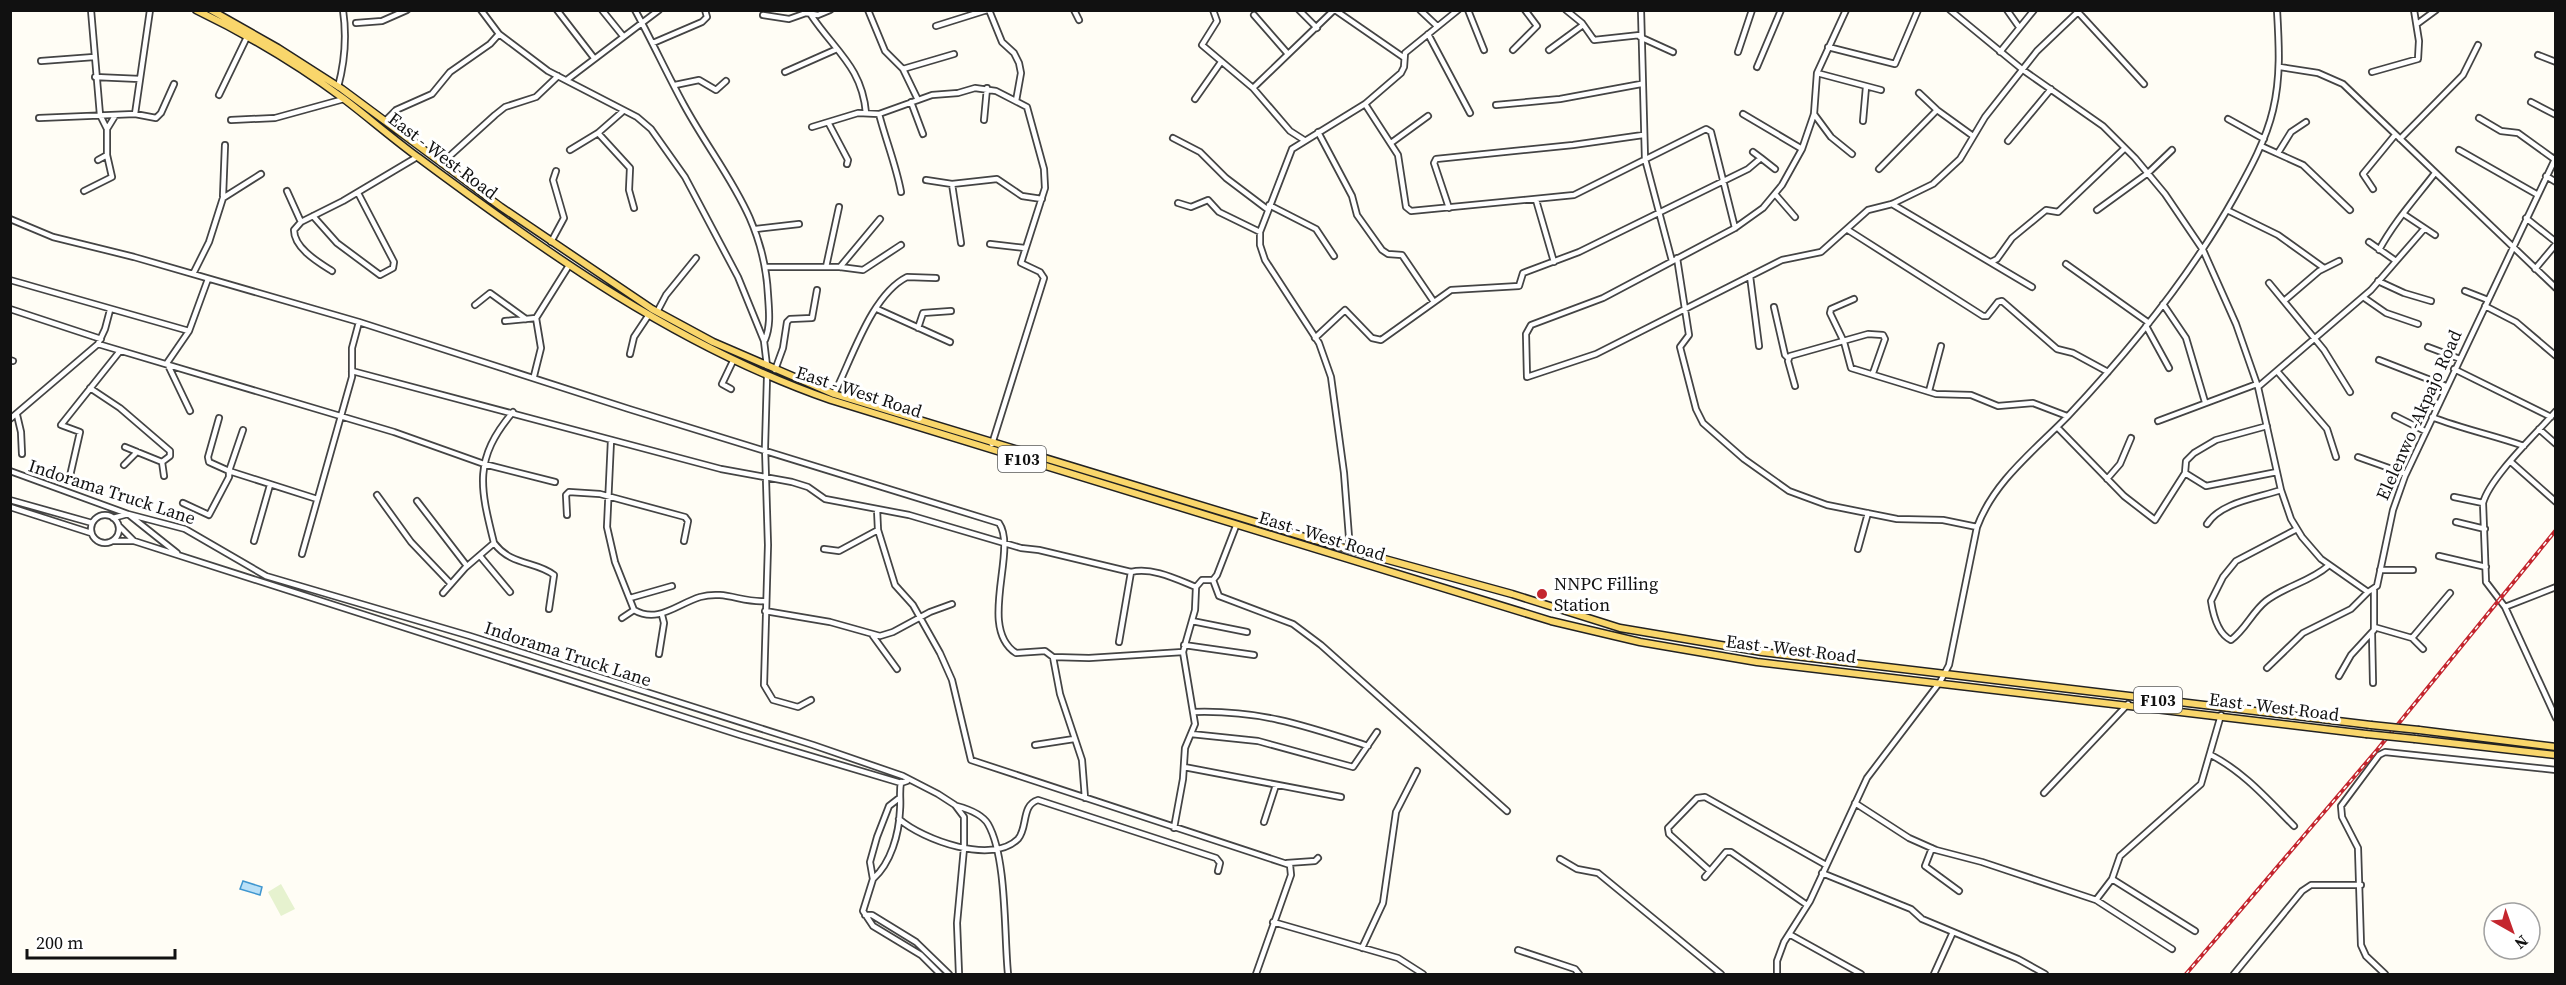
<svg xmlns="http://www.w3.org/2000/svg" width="2566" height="985" viewBox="0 0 2566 985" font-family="'Source Serif 4',serif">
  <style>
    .pitch { fill: #e6f2cf }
    .water { fill: #b9e0f7; stroke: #3f96cf; stroke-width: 1.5 }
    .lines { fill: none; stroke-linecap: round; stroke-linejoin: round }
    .minor-casing { stroke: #444; stroke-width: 8 }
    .major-casing { stroke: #222; stroke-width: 9 }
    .minor { stroke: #fff; stroke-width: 4.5 }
    .major { stroke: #f9d66b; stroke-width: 6 }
    .rail-casing { stroke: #c4262e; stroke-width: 4 }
    .rail { stroke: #fff; stroke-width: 1.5; stroke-dasharray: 4.5; stroke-linecap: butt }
    .major-bridge-casing { stroke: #222; stroke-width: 9; stroke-linecap: butt }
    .major-bridge { stroke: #f9d66b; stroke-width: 6 }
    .poi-dot { fill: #c4262e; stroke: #fff; stroke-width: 2 }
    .labels { text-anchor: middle; stroke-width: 6; stroke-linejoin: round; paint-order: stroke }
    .shield { fill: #fff; stroke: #585858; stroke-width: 1.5 }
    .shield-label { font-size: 16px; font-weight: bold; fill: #111 }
    .street-label { font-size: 18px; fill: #111; stroke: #fff }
    .poi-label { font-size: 18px; fill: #111; stroke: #fff; text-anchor: start }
  </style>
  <rect width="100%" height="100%" fill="#fffdf5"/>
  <path class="pitch" d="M281,884L295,909L281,916L268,892Z"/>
  <path class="water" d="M243,881L262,887L260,895L240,889Z"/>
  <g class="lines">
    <defs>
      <path id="minor" d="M91,10L100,115L107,129
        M481,10L499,34L548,71L637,117L651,129L685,177L738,277L764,341L767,366
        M557,10L594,58
        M602,10L623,36
        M635,10C652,41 667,74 684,105C720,171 764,214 768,295C769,311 771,325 765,340
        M868,10L885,51L903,69L918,100
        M989,10L1002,42L1014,53L1019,63L1021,73L1016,101
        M1074,10L1079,20
        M1213,10L1217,21L1202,45L1253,88L1290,131L1304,140
        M1299,10L1317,28
        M1335,10L1403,57
        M1420,10L1437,26
        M1468,10L1484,50
        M1566,10L1582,23L1594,40L1640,35
        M1641,10L1645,159L1672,261
        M1846,10L1817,73L1814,114L1802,149L1782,185L1763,208L1735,228L1603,298L1531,325L1526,334L1527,377L1596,354L1782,260L1821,252L1868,210L1892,204L1933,184L1960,159L1985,117L2037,51L2080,10
        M1950,10L2023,70L2103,126L2135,158L2165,194L2203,250L2236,324L2258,387L2281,490L2291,519L2302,537L2321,559L2368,592L2377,586L2393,510L2405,476L2556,157
        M2007,10L2019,27
        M2078,12L2144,84
        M763,15L789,19L806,13L818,15L830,10
        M811,15C835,51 862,67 866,113
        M1254,15L1288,54
        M356,23L382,21L407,10
        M2417,24L2436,10
        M936,26L987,10
        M1428,34L1470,113
        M1640,37L1673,52
        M653,43L702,22L707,17L705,10
        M1828,47L1895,64L1918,10
        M1513,50L1537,26L1525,10
        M1549,50L1583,25
        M1738,52L1752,10
        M2000,52L2034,10
        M2538,55L2556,62
        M41,61L94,57
        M1757,67L1781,10
        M2280,67L2318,73L2343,84L2556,288
        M903,69L954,54
        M785,72L837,49
        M2372,72L2418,59L2419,41L2414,10
        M1817,73L1881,90
        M95,77L140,79
        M568,79L659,10
        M675,85L699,80L716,90L726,81
        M338,87C345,61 347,37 343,10
        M1253,88L1334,10
        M1919,93L1937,110L1973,136
        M219,95L247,37
        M1195,99L1221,62
        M911,102L923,134
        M2531,102L2556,115
        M1365,104L1398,155L1406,207L1411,211L1574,195L1706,129L1711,132L1735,228
        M1496,105L1560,99L1641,84
        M135,114L150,10
        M879,114C886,141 896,165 901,192
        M1743,114L1802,149
        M1814,114L1831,137L1852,154
        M39,118L135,114L156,118L161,113L174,84
        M2479,118L2501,131L2518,133L2554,159
        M2228,119L2264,139
        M231,120L275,118L344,99
        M984,120L987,88
        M385,121L396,110L432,94L450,72L490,44L499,34
        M1863,121L1866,87
        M829,124L848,160L847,164
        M812,127L858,113L879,114L932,95L958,93L975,88L996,91L1027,107L1044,169L1045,188L1021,263L1040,272L1044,278L992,444
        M1318,132L1352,196L1357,215L1382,250L1388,254L1402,255L1434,302
        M598,133L630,168L629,190L634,208
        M1173,138L1200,152L1226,178L1267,209
        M2400,139L2463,75L2478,45
        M2008,141L2051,89
        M1391,143L1428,116
        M2261,146L2303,165L2350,210
        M570,150L598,133L622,112
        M2459,150L2538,195
        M1753,152L1761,158
        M2278,153L2291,132L2306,122
        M98,160L107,155V129L115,116
        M442,163L495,115L505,107L536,97L558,76
        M1879,169L1937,110
        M2546,176L2556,182
        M926,180L952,184L997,179L1022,196L1042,199
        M952,184L961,243
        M2373,189L2363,174L2395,135
        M84,191L112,177L107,155
        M287,191L301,222
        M1775,194L1795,217
        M223,196L225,145
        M1536,200L1554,262
        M1178,203L1191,207L1208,200L1219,212L1260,232
        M1892,204L2032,287
        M1269,205L1316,229L1334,256
        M1449,208L1434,163L1436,159L1573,145L1643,135
        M2097,210L2148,173L2172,150
        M2227,210L2278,235L2324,268
        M2405,215L2435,235
        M313,216L337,243L380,275L393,268L394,262L358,193
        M2526,218L2556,242
        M10,219L53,237L134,257L359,322L629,409L999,523C1018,550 977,628 1016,653L1045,651L1053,657L1089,658L1183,652
        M756,229L799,224
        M1848,230L1983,316H1987L1998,302L2002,301L2057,349L2073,353L2108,372
        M551,242L564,218L553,180L556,171
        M2369,242L2396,261
        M990,244L1025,248
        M2379,250C2394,222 2415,199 2435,173
        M1677,258L1689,335L1680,347L1696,409L1703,423L1744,459L1789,491L1827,505L1897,519L1943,520L1977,527
        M1991,262L1997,259L2012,238L2046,210L2058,212L2125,148
        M2066,264L2149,323
        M767,267H840L863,270L901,245
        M826,267L839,207
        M840,267L880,219
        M2535,269L2556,244
        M332,271C318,262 294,248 294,230L301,222L343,201L417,157
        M193,274L209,242L223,198L261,174
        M1750,276L1759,346
        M10,280L189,331
        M2378,281L2404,293L2431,301
        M2269,283L2324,350L2350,392
        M2465,291L2488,300
        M2363,297L2386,313L2418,324
        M1854,299L1831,309L1830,313L1844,342L1851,368L1936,394L1971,395L1998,406L2033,403L2067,416
        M2284,301L2319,271L2339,261
        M2163,304L2186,338L2205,402
        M475,305L490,293L526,319
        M2485,306L2516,322L2556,356
        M1774,307L1785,355L1788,358
        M10,309L101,339
        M877,309L950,342
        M657,312L666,295L696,258
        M505,321L536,318
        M2146,326L2169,368
        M918,328L923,313L951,311
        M1315,338L1345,310L1372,338L1381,340L1451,290L1519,286L1523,273L1579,252L1748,169L1761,158L1775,169
        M98,344L394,432L484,464L555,482
        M2428,347L2460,359
        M630,354L634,337L648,316
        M10,360L13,361
        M2379,360L2446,386
        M167,363L189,331L208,279
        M167,363L190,411
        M2454,369L2551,417
        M775,370L783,348L787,322L790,319L812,318L817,290
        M352,371L721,469L792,482L808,487L825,499L909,515L1021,548L1039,550L1131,572
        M2277,371L2327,429L2336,457
        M534,376L541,348L536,318L568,267
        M767,377L765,447L768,545L764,685L773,700L798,707L811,700
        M1795,386L1788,361L1790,356L1868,334L1883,335L1885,339L1873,373
        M2258,387L2371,290L2424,229
        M90,388L120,408L170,451V456L162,462
        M731,389L722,384L733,361
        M1929,391L1941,346
        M834,394C852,359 871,295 907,277L936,278
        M2556,411C2537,433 2490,477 2483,503L2486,582L2505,607L2556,718
        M513,412C473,459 480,487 494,543C511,566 537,561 554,575L549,609
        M17,415L21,432L22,454
        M2395,416L2425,431
        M2432,417C2462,429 2493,435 2524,446
        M219,418L208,457L209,462L229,471L317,499
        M10,419L98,344L105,329L110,310
        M2158,421L2257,384
        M2057,427L2124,496L2155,520L2185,473L2186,461L2194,453L2216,440L2267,426
        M2539,429L2556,444
        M611,440L607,527L615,562L634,610C658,624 677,604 700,597C725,590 742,603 765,601
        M125,447L162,462
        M2358,457L2406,474
        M162,462L164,476
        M2511,462L2556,502
        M124,465L137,452
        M10,471L128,514L185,529L266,576L470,636L813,745L903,776L938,794L955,805L964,817V848L957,923L959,974
        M2185,473L2206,486L2277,472
        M2107,479L2120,464L2131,438
        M95,489L76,482L70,476L80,432L61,425L120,351
        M377,495L411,542L451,584
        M2454,497L2483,503
        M10,500L92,523
        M417,501L467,566
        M183,503L209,515L229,477V471L243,430
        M10,507L91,533
        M877,509L878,530L895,585L913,605L940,653L952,680L971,760L1290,865L1291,875L1256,974
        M567,515L566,495L569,492L600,494L685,517L688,521L684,541
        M91 529a14 14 0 1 1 28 0a14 14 0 1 1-28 0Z
        M113,518L128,514L177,553
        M2456,522L2485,529
        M2207,524C2221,502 2258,498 2281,490
        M119,526L134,541
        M2297,529L2236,561L2223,577L2211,601C2213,614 2218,634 2231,640C2246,629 2252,612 2266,601C2285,586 2310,582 2328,566
        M112,541H134L740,735L901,783L907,781
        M254,541L270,485
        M824,549L839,551L878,530
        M1858,549L1868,513
        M1350,550L1344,473L1331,377L1319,343L1265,260L1260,245V232L1292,149L1365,104L1401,73L1404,67L1405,53L1458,10
        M302,554L352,377V348L359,322
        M480,556L510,592
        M2439,556L2486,567
        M2380,570H2413
        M1213,580L1219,596L1293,624L1321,645L1507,811
        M443,593L465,568L494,543
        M630,598L672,586
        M2505,607L2556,587
        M765,611L830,622L880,636L893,632L930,612L952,604
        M622,618L634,610
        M1192,621L1247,632
        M2374,627L2412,638L2423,649
        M2372,633L2373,683
        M873,636L897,669
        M2412,638L2450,593
        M1119,642L1131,572C1152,567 1176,579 1196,587
        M1184,645L1254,655
        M659,654L664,623L662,615
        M1053,657L1060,694L1082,760L1085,798
        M2267,668L2303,633L2351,609L2368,592
        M2339,676L2351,655L2374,630V590
        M1194,712C1261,710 1306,726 1368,746
        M1191,734L1258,741L1353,767L1377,732
        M1035,745L1074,739
        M2211,755C2244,772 2268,800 2294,826
        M1184,767L1341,797
        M2044,793L2128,704
        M898,799L889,806L877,837L870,862L873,879L863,911L873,926L921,955L940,974
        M1855,803L1909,838L1936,850L1982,862L2096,900L2172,949
        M957,806C968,809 982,814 988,824C1007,857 1004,935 1008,974
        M899,819C923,840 992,865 1018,839C1028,828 1021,805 1038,800L1216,858L1220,863L1218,871
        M1264,822L1276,785
        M1174,828L1183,779L1185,748L1195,724L1183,652L1195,610L1196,587L1202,580H1213L1217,575L1236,526
        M1932,848L1925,866L1959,891
        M1560,859L1577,869L1598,873L1721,974
        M1287,863L1315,861L1318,858
        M1710,871L1669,834L1668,828L1697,798L1705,797L1826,865
        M1822,873L1911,909L1922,919L2018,959L2045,974
        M1705,877L1726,852H1731L1807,905
        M873,879C891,863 899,834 900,810C901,800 899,793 901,782
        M2112,879L2195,931
        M2096,900L2112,879L2120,856L2201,784L2221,715
        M865,915H872L916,942L949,974
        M1273,922L1398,958L1423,974
        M1789,934L1861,974
        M1362,948L1383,903L1396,812L1417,771
        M1518,950L1575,969L1579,974
        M1777,974V961L1784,942L1810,901L1867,778L1940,682L1949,665L1977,527C1994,481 2035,450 2068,416C2131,349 2190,277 2235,196C2250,169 2266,140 2273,110C2281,77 2279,44 2277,10
        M1934,974L1953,932
        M2234,974L2302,891L2311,885H2361
        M2385,974L2366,956L2361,945L2358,848L2342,817L2341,806L2379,755L2385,752L2556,770"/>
      <path id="major" d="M196,10C248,35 298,65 344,99C369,118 393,139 419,158C548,254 678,347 831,400L1551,621L1640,642L1757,662L2366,734
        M211,10L278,48L342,89L501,207L652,309L713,342L834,394L1308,538L1512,594L1620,628L1762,652L2371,725
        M2419,730L2556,747
        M2415,739L2556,755"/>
    </defs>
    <use href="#minor" class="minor-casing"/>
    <use href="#major" class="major-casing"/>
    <use href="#minor" class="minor"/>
    <use href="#major" class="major"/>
    <defs>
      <path id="rail" d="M2186,974L2377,750L2556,530"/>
    </defs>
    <use href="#rail" class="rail-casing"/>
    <use href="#rail" class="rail"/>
    <defs>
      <path id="major-bridge" d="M2371,725L2419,730
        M2366,734L2415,739"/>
    </defs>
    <use href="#major-bridge" class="major-bridge-casing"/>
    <use href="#major-bridge" class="major-bridge"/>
  </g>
  <circle class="poi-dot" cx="1542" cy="594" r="6"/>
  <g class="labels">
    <g class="shield">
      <rect x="998" y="446" width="48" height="26" rx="4.5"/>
      <rect x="2134" y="687" width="48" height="26" rx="4.5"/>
    </g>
    <g class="shield-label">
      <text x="1022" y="465">F103</text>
      <text x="2158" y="706">F103</text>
    </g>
    <g class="street-label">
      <text transform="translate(443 156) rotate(37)" y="6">East - West Road</text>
      <text transform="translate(859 392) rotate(18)" y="6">East - West Road</text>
      <text transform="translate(2419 415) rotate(-66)" y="6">Elelenwo -Akpajo Road</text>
      <text transform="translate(112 492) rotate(18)" y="6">Indorama Truck Lane</text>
      <text transform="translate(1322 536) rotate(17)" y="6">East - West Road</text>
      <text transform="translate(1791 649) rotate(7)" y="6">East - West Road</text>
      <text transform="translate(568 654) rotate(18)" y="6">Indorama Truck Lane</text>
      <text transform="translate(2274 707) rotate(7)" y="6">East - West Road</text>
    </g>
    <g class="poi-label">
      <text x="1554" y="590">NNPC Filling<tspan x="1554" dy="21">Station</tspan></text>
    </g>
  </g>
  <rect width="2566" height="985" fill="none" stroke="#111111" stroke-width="24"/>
  <g transform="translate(2512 931) rotate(140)"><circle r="28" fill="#ffffff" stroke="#a0a0a0" stroke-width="1.5"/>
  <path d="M0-4.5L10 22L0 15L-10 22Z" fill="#c4262e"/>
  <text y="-9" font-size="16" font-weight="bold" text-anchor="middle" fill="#111111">N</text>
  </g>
  <path d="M27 949v9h148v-9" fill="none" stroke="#111111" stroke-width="3"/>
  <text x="36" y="949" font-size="18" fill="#111111" stroke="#ffffff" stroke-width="4.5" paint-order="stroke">200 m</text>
</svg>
